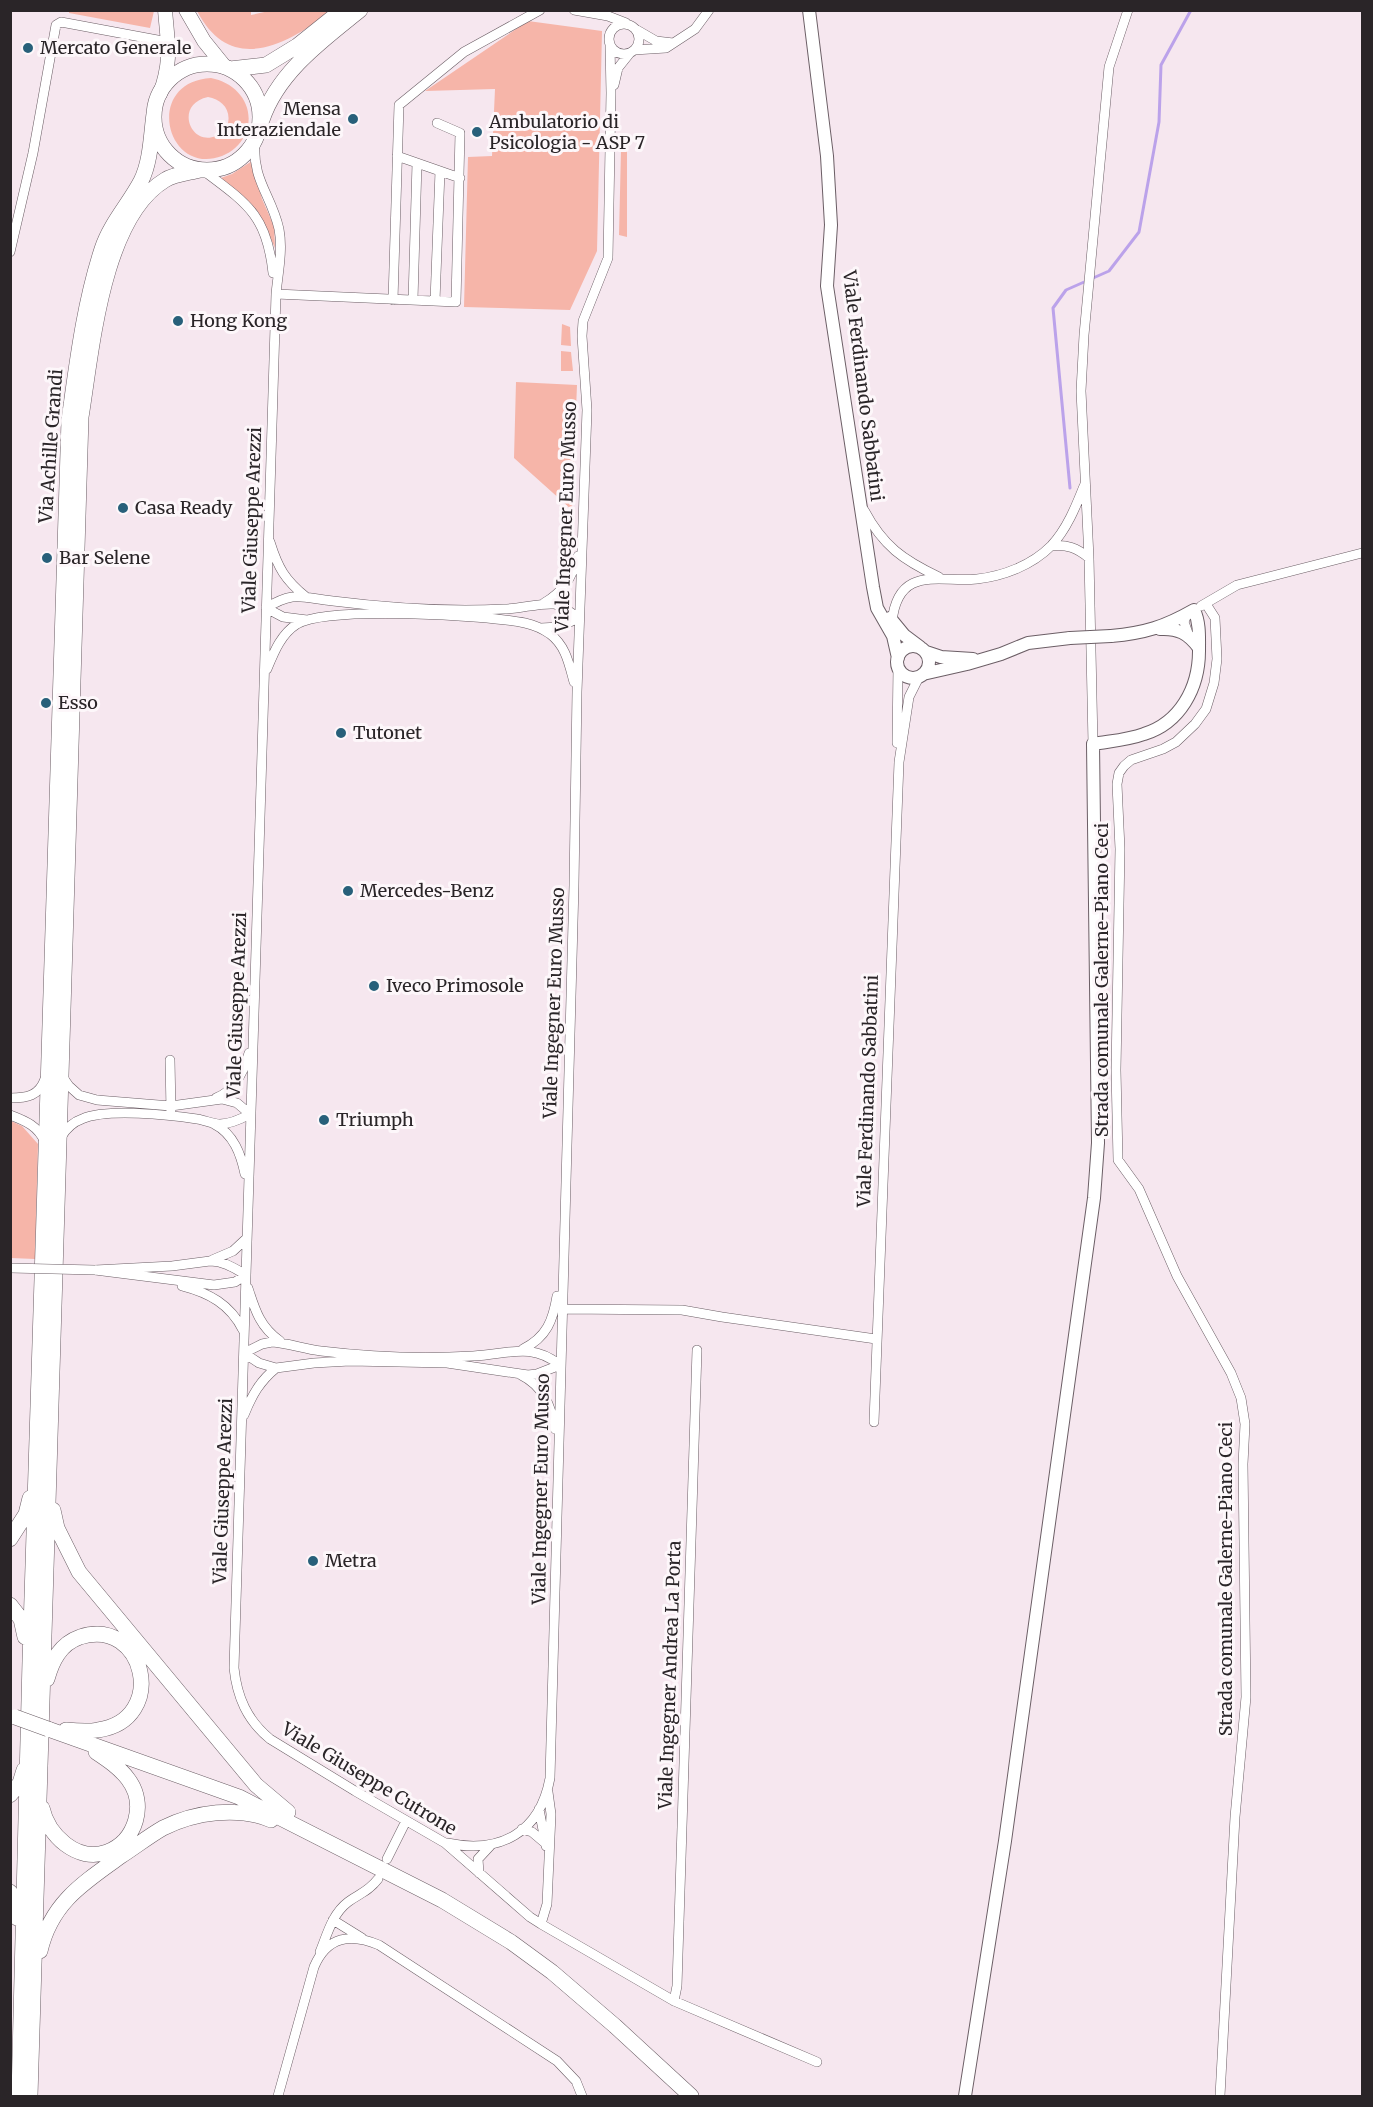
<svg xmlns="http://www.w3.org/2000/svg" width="1373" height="2107" viewBox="0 0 1373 2107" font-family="Merriweather,serif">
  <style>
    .green { fill: #f6b5a9; fill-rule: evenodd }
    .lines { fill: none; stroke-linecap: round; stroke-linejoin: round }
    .stream { stroke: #bba2ea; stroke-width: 3 }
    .minor-casing { stroke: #6b5e65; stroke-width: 10 }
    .tertiary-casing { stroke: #6b5e65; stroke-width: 14 }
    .secondary-casing { stroke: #6b5e65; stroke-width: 15 }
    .primary-casing { stroke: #6b5e65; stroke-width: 16 }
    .minor { stroke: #fff; stroke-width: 9 }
    .tertiary { stroke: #fff; stroke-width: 12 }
    .secondary { stroke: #fff; stroke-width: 14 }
    .primary { stroke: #fff; stroke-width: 15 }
    .minor-bridge-casing { stroke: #6b5e65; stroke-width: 10; stroke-linecap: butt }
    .tertiary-bridge-casing { stroke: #6b5e65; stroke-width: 14; stroke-linecap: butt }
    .primary-bridge-casing { stroke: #6b5e65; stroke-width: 16; stroke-linecap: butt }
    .minor-bridge { stroke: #fff; stroke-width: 9 }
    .tertiary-bridge { stroke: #fff; stroke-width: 12 }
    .primary-bridge { stroke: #fff; stroke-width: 15 }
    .poi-dot { fill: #28607a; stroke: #fdf7fa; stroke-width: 2 }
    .labels { text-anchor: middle; stroke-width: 6; stroke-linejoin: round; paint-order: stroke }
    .poi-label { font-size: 18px; fill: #2a2528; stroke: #fdf7fa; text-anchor: start }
    .street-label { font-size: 18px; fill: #2a2528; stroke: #fdf7fa }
  </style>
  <rect width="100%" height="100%" fill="#f6e7ef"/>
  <path class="green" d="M69,11L98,12L154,11L150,28L69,13Z
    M197,11H251V15L269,11H331C287,45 231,76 197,11Z
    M528,21L602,31L597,251L570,310L464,307L468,157L492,156L495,89L425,91Z
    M211,78C238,83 257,108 245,135C240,145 232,152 222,156C166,177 143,82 211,78ZM208,97C221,99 231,109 228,123C226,129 221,134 216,136C190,147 174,104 208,97Z
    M627,147V237L619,235L621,150Z
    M252,161L262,199L274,226L275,248L258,212L218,179L232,174Z
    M562,324L570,327L571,346L561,345Z
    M561,351L571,352L573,371H561Z
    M516,382L577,385L572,510L514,458Z
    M11,1121L22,1126L38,1144L35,1259L11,1258Z"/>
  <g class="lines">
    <path class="stream" d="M1070,488L1053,308L1066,290L1109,271L1139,232L1159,122L1161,65L1191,10"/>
    <defs>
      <path id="minor" d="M574,10L608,16L626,23
        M609 39a15 15 0 1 1 30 0a15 15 0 1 1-30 0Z
        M637,30L656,41L673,43
        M634,50L666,48L695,29L709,10
        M614,85L618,68L630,53
        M255,141C252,181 271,194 279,229C283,250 278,273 276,294L234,1668C237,1697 247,1720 270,1739L355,1791L445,1843L530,1917L541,1924L674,2001L817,2062
        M397,156L460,178
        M204,171C248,204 267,216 273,273
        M10,252L33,153L56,25L61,22L168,42
        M276,294L456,302L460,133L437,123
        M393,300L399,105L464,52L540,10
        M413,300L417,163
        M435,301L440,171
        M864,510C883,546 903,560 939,577
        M270,542C278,568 285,580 306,597
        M1051,546C1067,544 1077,548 1089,558
        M544,603C563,592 572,578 578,556
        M1206,604L1215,618L1217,659L1214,683L1206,709L1195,724L1176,742L1163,749L1131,760L1124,766L1119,773L1117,784L1120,849L1116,1070L1118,1160L1139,1189L1177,1276L1231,1373L1241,1398L1245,1424L1243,1464L1246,1697L1235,1817L1220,2096
        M1201,606L1237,585L1362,553
        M1187,614L1184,622L1189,636
        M307,620L283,617L266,608C295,590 302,598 333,601C389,608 446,612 504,609C521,609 537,603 554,604L561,606L579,618L559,627L541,628
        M892,622C898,564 940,583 977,579C1004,576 1032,565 1051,546C1067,529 1076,506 1084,486
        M267,669C274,652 281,634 297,624C329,606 486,615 525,623C534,625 543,629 550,634C566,646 569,664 574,682
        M897,743L898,667
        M1093,744L1089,558L1081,391L1084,335L1109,67L1128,10
        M170,1060L171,1111
        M10,1098C27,1098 39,1096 45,1079
        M216,1098C234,1091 244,1071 249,1053
        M10,1115C26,1121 38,1126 45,1142
        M214,1124C234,1134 241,1155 245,1174
        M61,1137C66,1129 73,1122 82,1119C107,1108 170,1115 197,1119C205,1120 212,1124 220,1124C231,1124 241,1119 250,1114L237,1103L222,1099L171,1106L97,1100L79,1095L69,1086L62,1076
        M212,1260L233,1251L247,1238
        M210,1261C224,1261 234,1268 246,1275L235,1282L214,1285L95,1270L172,1266Z
        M182,1286C209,1293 230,1304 243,1330
        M248,1288C255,1310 260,1327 280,1341
        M562,1309L682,1310L722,1317L876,1339
        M272,1342C288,1343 304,1349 321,1351C371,1357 423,1359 473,1356C507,1355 530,1341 560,1365L537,1374L528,1375L447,1363L350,1361L314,1363L276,1368L259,1363L244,1353L262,1344Z
        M523,1349C547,1337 553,1320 557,1296
        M521,1375C543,1386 551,1405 555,1429
        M244,1415C252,1395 260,1381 276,1368
        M874,1422L899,762L909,697L919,677
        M539,1809L546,1846
        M522,1829L532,1832L545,1843
        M447,1843C500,1854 540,1833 550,1778L574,885L577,692L587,410L582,336L583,321L608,258L611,93L610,45
        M387,1859L406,1821
        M479,1873L478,1859L491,1845
        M333,1920L362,1938
        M541,1924L547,1904L551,1814L548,1792
        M320,1952C327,1935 332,1914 348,1902C360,1893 368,1892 378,1879
        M674,2001L677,1986L697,1350
        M278,2096L314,1967C327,1936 351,1933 379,1945L557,2061L576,2081L582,2096"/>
      <path id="tertiary" d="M809,10L827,156L831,225L827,286L873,587L877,608L893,636L898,658
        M890,618L904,635L920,647
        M1160,629C1178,628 1188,633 1199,648
        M897 662a16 16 0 1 1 32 0a16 16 0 1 1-32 0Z
        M926,652L941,657L973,659
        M923,674L967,664L1001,654L1028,643L1070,638
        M965,2096L1005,1841L1094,1198L1098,1143L1093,744C1110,741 1128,740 1144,734C1180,723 1199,688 1199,651C1199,637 1200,623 1194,610C1164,627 1145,633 1111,636"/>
      <path id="secondary" d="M186,10L204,41L225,67
        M160,94C172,60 168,46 165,10"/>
      <path id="primary" d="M154 117a53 53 0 1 1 106 0a53 53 0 1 1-106 0Z
        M230,69L266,65L297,46L342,10
        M262,120C278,72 323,40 360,10
        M53,1510L57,1528L79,1572L256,1785L288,1812
        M10,1539L26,1514L30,1498
        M10,1605L21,1619L25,1637
        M47,1679C52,1661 60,1644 80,1637C145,1616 169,1720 98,1730C88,1732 77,1731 66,1730
        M48,1729L239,1797L442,1900L511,1942L552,1972L615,2026L691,2096
        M10,1795L20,1783L24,1770
        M42,1808C48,1835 77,1863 107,1852C136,1841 147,1804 128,1779C120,1768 108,1760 96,1752
        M10,1892L17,1918
        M40,1951C51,1903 83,1883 121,1856C135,1847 149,1836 163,1828C195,1812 238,1806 271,1820
        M19,2096L30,1661L69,420C77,363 84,304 102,249C110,224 129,204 141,181C151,161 151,135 154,114
        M30,2096L81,417C92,350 102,218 165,180C175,174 188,173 200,170"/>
    </defs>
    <use href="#minor" class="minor-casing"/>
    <use href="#tertiary" class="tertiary-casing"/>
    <use href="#secondary" class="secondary-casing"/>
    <use href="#primary" class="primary-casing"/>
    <use href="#minor" class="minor"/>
    <use href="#tertiary" class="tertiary"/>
    <use href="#secondary" class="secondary"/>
    <use href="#primary" class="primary"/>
    <defs>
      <path id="minor-bridge" d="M10,1268L95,1270"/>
      <path id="tertiary-bridge" d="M1070,638L1111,636"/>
      <path id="primary-bridge" d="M15,1717L48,1729"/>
    </defs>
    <use href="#minor-bridge" class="minor-bridge-casing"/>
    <use href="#tertiary-bridge" class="tertiary-bridge-casing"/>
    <use href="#primary-bridge" class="primary-bridge-casing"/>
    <use href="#minor-bridge" class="minor-bridge"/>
    <use href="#tertiary-bridge" class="tertiary-bridge"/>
    <use href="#primary-bridge" class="primary-bridge"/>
  </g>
  <g class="poi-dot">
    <circle cx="28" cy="48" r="6"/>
    <circle cx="353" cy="119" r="6"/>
    <circle cx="477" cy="132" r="6"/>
    <circle cx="178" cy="321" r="6"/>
    <circle cx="123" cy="508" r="6"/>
    <circle cx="47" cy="558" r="6"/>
    <circle cx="46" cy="703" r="6"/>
    <circle cx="341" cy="733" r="6"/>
    <circle cx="348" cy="891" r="6"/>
    <circle cx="374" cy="986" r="6"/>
    <circle cx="324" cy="1120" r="6"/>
    <circle cx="313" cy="1561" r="6"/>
  </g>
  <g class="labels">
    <g class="poi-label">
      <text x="40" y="54">Mercato Generale</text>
      <text x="341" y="115" text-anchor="end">Mensa<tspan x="341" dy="21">Interaziendale</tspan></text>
      <text x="489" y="128">Ambulatorio di<tspan x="489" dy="21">Psicologia - ASP 7</tspan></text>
      <text x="190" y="327">Hong Kong</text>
      <text x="135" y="514">Casa Ready</text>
      <text x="59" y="564">Bar Selene</text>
      <text x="58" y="709">Esso</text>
      <text x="353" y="739">Tutonet</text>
      <text x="360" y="897">Mercedes-Benz</text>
      <text x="386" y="992">Iveco Primosole</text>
      <text x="336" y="1126">Triumph</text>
      <text x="325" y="1567">Metra</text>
    </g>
    <g class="street-label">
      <text transform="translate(863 386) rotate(83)" y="6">Viale Ferdinando Sabbatini</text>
      <text transform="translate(51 446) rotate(-86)" y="6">Via Achille Grandi</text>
      <text transform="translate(566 517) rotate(-88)" y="6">Viale Ingegner Euro Musso</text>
      <text transform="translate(252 520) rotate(-88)" y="6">Viale Giuseppe Arezzi</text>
      <text transform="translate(1102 980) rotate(-90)" y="6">Strada comunale Galerne-Piano Ceci</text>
      <text transform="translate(554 1003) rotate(-88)" y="6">Viale Ingegner Euro Musso</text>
      <text transform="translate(237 1005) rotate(-88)" y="6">Viale Giuseppe Arezzi</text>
      <text transform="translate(868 1091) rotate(-88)" y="6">Viale Ferdinando Sabbatini</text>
      <text transform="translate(541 1489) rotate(-89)" y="6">Viale Ingegner Euro Musso</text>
      <text transform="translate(223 1491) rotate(-88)" y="6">Viale Giuseppe Arezzi</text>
      <text transform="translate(1226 1579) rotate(-90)" y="6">Strada comunale Galerne-Piano Ceci</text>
      <text transform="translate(670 1675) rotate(-88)" y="6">Viale Ingegner Andrea La Porta</text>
      <text transform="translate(369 1779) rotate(31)" y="6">Viale Giuseppe Cutrone</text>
    </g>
  </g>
  <rect width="1373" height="2107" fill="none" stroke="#2a2528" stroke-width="24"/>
</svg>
